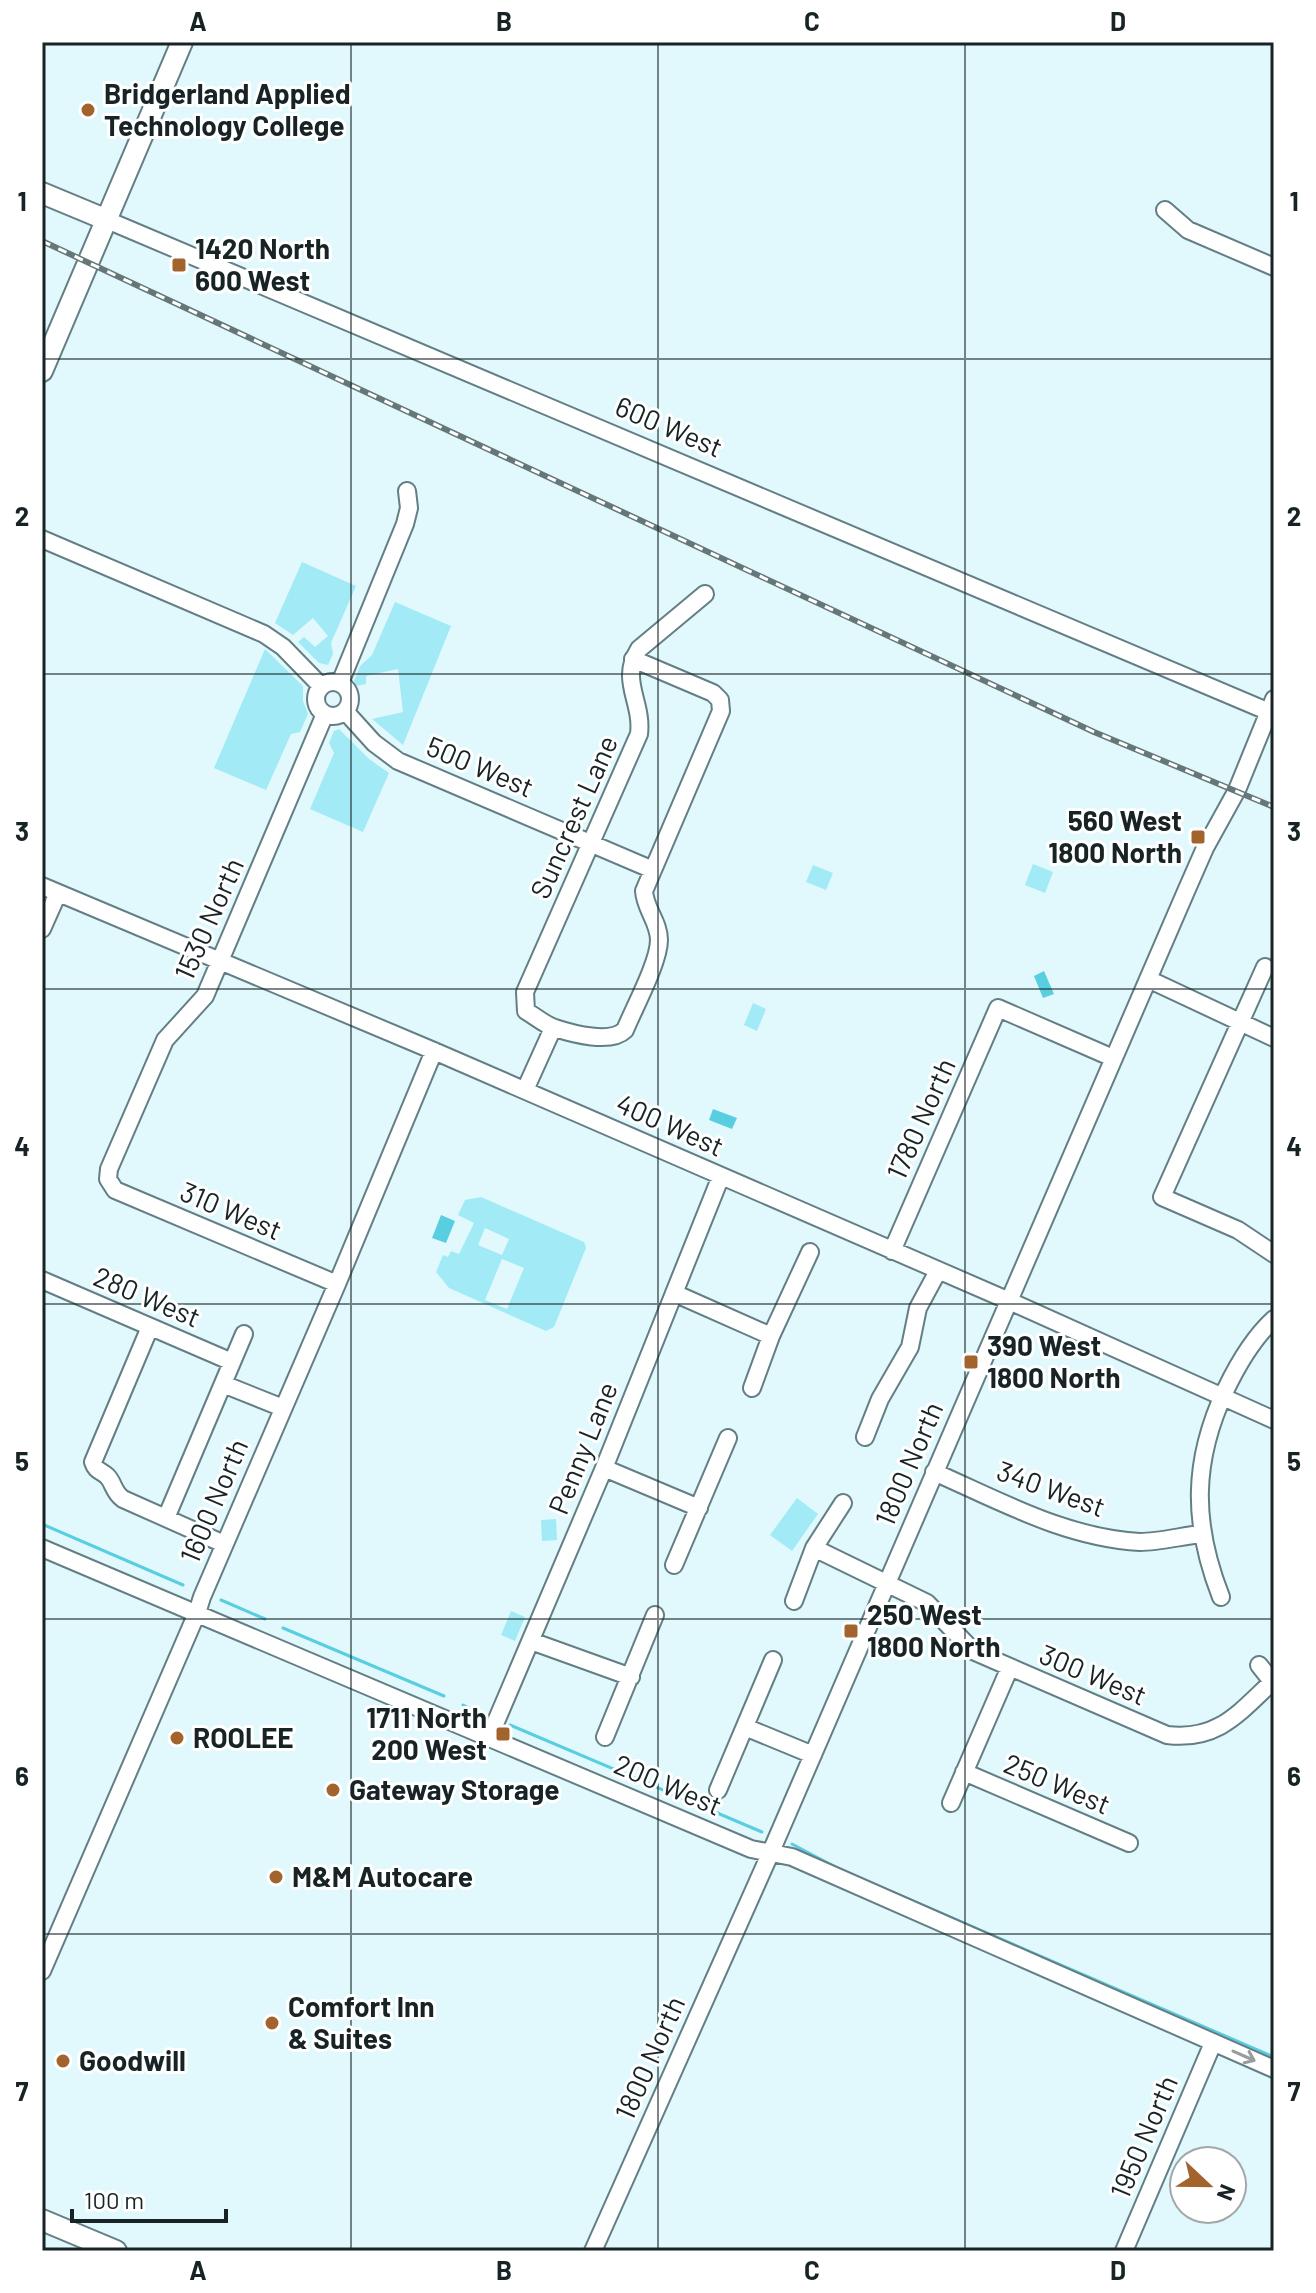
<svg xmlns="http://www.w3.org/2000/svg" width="1316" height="2293" viewBox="0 0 1316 2293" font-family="Barlow,sans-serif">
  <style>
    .green { fill: #a1eaf6; fill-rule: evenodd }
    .water { fill: #59cee0 }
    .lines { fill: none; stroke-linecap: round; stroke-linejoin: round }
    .stream { stroke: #59cee0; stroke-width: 3 }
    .minor-casing { stroke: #637f84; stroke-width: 20 }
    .major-casing { stroke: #637f84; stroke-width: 24 }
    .minor { stroke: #fff; stroke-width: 16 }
    .major { stroke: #fff; stroke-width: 20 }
    .rail-casing { stroke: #667779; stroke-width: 6 }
    .rail { stroke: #fff; stroke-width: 3; stroke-dasharray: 9; stroke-linecap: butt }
    .oneway { stroke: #979c9c }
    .grid { fill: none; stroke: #172324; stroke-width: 2; stroke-opacity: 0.55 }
    .poi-dot { fill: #a3632c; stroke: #fff; stroke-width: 3 }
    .labels { text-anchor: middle; stroke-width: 6; stroke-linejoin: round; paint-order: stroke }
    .poi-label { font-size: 28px; font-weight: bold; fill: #172324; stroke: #fff; text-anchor: start }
    .street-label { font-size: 28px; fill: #172324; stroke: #fff }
    .neatline { fill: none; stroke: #172324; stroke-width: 3 }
    .grid-label { font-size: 26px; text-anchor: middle; font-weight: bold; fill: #172324 }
  </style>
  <rect width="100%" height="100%" fill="#e1f9fd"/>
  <path class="green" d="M302,562L356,586L331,643L333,654L328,665L319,663L298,642L304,637L315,647L328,636L313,618L293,635L275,623Z
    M395,602L451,626L403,745L372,719L403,712L398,669L366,676V684L356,686L354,681L360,666L372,655Z
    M265,649L303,686V701L308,714L300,732L291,734L266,790L214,768Z
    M339,729L369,759L389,773L363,832L310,809L334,753L329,743L334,731Z
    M1033,864L1053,872L1045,893L1025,885Z
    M813,865L833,873L826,890L806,882Z
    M753,1003L766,1009L757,1031L744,1025Z
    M481,1197L584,1242L586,1248L554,1327L546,1331L449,1288L436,1272L443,1255L448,1257L451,1251L459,1254L474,1223L458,1215L465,1200ZM485,1228L509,1239L502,1255L478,1245ZM502,1259L524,1268L507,1309L485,1300Z
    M797,1498L818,1514L792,1551L770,1535Z
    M556,1519L557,1540L542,1541L541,1520Z
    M511,1611L525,1617L515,1641L501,1635Z"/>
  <path class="water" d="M1044,971L1054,994L1043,998L1034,976Z
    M713,1109L737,1118L732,1129L709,1120Z
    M441,1215L455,1221L446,1243L432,1238Z"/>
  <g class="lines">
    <path class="stream" d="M42,1524L183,1585
      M221,1600L265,1619
      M283,1628L444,1696
      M463,1705L479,1713
      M510,1725L762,1832
      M792,1844L841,1870
      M892,1892L1274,2057"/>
    <defs>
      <path id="minor" d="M1165,210L1188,230L1274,267
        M107,220L1274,714
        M42,539L264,634L283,647L321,686
        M633,659L713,693L720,700L721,711L644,891C645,909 659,922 659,940C659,962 634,1008 625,1030C611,1044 573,1034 555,1028C545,1025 535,1016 526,1011L525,992L639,734C643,701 619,681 639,649L705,594
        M316 699a17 17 0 1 1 34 0a17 17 0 1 1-34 0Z
        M340,683L405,524L409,508L407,491
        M345,711L374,743L398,761L653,870
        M325,714L205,996L165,1040L109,1169L108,1179L115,1190L337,1284
        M42,886L434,1051L1007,1300L1274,1420
        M42,929L58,893
        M1265,967L1162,1197L1238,1230L1274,1254
        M1148,979L1274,1038
        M525,1090L553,1028
        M892,1251L998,1008L1113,1058
        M42,1280L232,1362
        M674,1293L771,1336
        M150,1327L93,1462C96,1471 100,1470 107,1476C114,1483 113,1492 123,1499L224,1544
        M223,1384L283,1408
        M752,1388L771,1336L810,1252
        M865,1437L880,1399L910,1347L918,1308L938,1271
        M604,1468L699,1508
        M934,1472C1000,1501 1066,1538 1140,1542C1159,1542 1182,1536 1201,1534
        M166,1518L244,1334
        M42,1548L751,1849L792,1857L1274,2069
        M814,1548L927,1603L973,1651L1167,1735C1217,1741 1238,1714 1272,1682
        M674,1565L728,1438
        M1221,1597C1192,1523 1192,1461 1226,1389C1238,1364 1253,1338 1274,1319
        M794,1601L814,1548L843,1503
        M531,1641L631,1677
        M1259,1665L1274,1684
        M745,1727L813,1755
        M605,1737L655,1615
        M489,1738L604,1468L721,1176
        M964,1772L1129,1843
        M718,1790L773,1660
        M951,1803L1010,1667
        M42,1971L197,1613L202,1597L337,1284L434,1051
        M593,2251L770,1854L1187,889L1205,848L1237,790L1274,699
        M1124,2251L1213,2043"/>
      <path id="major" d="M42,193L107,220
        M42,371L182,42
        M42,2220L116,2251"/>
    </defs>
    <use href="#minor" class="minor-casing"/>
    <use href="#major" class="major-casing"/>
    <use href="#minor" class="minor"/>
    <use href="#major" class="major"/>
    <defs>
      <path id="rail" d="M42,241L1094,732L1274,807"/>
    </defs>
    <use href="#rail" class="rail-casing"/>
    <use href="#rail" class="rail"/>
  </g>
  <defs><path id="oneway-shaft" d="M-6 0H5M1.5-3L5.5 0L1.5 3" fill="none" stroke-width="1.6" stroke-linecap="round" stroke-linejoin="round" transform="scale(2)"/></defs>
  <use class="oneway" href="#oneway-shaft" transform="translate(1244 2056) rotate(24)"/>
  <path class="grid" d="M351,42V2251M658,42V2251M965,42V2251M42,359H1274M42,674H1274M42,989H1274M42,1304H1274M42,1619H1274M42,1934H1274"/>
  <g class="poi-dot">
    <circle cx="88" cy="110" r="8"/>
    <rect x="171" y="257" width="16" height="16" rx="4"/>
    <rect x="1190" y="829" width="16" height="16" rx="4"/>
    <rect x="963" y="1354" width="16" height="16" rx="4"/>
    <rect x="843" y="1623" width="16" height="16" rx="4"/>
    <rect x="495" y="1726" width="16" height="16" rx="4"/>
    <circle cx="177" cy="1738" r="8"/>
    <circle cx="333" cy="1790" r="8"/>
    <circle cx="276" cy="1877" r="8"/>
    <circle cx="272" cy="2023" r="8"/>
    <circle cx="63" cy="2061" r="8"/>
  </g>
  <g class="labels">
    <g class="poi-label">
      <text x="104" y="104">Bridgerland Applied<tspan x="104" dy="32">Technology College</tspan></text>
      <text x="195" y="259">1420 North<tspan x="195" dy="32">600 West</tspan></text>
      <text x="1182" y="831" text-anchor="end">560 West<tspan x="1182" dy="32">1800 North</tspan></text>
      <text x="987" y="1356">390 West<tspan x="987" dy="32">1800 North</tspan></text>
      <text x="867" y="1625">250 West<tspan x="867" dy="32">1800 North</tspan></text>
      <text x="487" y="1728" text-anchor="end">1711 North<tspan x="487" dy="32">200 West</tspan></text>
      <text x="193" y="1748">ROOLEE</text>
      <text x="349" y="1800">Gateway Storage</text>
      <text x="292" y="1887">M&amp;M Autocare</text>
      <text x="288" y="2017">Comfort Inn<tspan x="288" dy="32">&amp; Suites</tspan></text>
      <text x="79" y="2071">Goodwill</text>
    </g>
    <g class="street-label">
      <text transform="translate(669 427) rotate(23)" y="10">600 West</text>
      <text transform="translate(480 767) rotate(23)" y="10">500 West</text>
      <text transform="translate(574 817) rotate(-66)" y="10">Suncrest Lane</text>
      <text transform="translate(209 919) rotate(-66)" y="10">1530 North</text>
      <text transform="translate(921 1119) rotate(-66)" y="10">1780 North</text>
      <text transform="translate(670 1125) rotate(24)" y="10">400 West</text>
      <text transform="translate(231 1211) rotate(23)" y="10">310 West</text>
      <text transform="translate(147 1297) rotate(23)" y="10">280 West</text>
      <text transform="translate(583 1448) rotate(-68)" y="10">Penny Lane</text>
      <text transform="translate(909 1464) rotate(-67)" y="10">1800 North</text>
      <text transform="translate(1051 1489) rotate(20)" y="10">340 West</text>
      <text transform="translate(214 1501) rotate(-67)" y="10">1600 North</text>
      <text transform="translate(1093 1675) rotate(23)" y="10">300 West</text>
      <text transform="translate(1057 1784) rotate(23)" y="10">250 West</text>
      <text transform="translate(668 1785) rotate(23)" y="10">200 West</text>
      <text transform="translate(650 2058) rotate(-66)" y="10">1800 North</text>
      <text transform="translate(1144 2137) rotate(-67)" y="10">1950 North</text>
    </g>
  </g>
  <rect width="1316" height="2293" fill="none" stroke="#ffffff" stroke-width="88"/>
  <g transform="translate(1208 2185) rotate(112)"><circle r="38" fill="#ffffff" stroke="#a2a7a7" stroke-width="2"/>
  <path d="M0-6L14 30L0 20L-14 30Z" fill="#a3632c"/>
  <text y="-12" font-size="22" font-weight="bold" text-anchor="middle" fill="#172324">N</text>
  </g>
  <path d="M72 2209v12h154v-12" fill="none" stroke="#172324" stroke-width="4"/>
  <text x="84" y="2209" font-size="24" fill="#172324" stroke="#ffffff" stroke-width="6" paint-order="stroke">100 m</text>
  <rect x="44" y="44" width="1228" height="2205" class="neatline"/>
  <g class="grid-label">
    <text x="198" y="31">A</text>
    <text x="504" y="31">B</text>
    <text x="812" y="31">C</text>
    <text x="1118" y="31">D</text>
    <text x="22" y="211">1</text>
    <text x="1294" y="211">1</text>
    <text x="22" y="526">2</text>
    <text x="1294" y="526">2</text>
    <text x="22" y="841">3</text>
    <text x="1294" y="841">3</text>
    <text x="22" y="1156">4</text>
    <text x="1294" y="1156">4</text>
    <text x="22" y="1471">5</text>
    <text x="1294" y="1471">5</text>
    <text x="22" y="1786">6</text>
    <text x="1294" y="1786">6</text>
    <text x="22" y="2101">7</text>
    <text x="1294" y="2101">7</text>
    <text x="198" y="2280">A</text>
    <text x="504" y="2280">B</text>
    <text x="812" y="2280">C</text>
    <text x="1118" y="2280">D</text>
  </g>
</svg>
